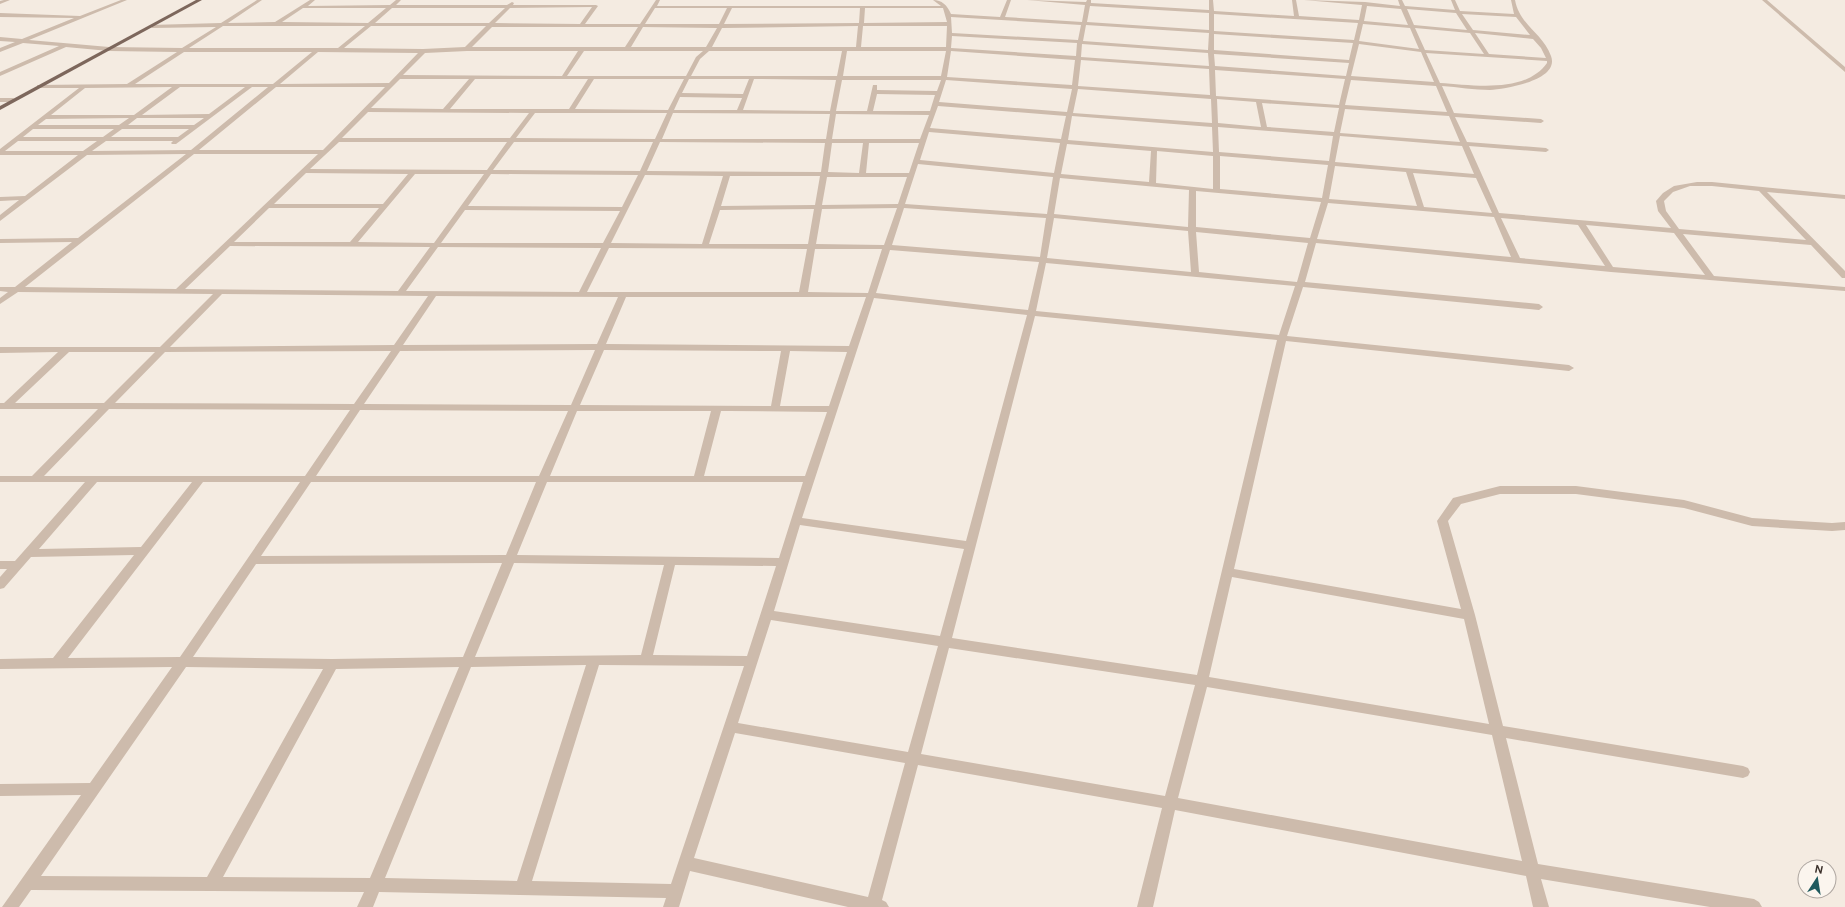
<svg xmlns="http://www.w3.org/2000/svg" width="1845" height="907" viewBox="0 0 1845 907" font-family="'DM Sans',sans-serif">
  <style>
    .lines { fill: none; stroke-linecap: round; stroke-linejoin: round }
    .minor { fill: #cdbbac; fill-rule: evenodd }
    .major { fill: #7d675c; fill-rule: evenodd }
  </style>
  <rect width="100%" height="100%" fill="#f4ebe1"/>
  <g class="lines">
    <path class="minor" d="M4,0H10L0,4V1Z
      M121,0H127L29,40L109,47L182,48L216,27L152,28L150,25L221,23L257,0H262L228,23L275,22L310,0H315L308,6L390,5L396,0H401L396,5H507L512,2L514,3L513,5H596L598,6L585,24H640L656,0H660L657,6H941L933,0C942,0 947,5 951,14L1000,17L1007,0H1011L1005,17L1082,22L1085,5L1027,0L1086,2L1087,0H1091V3L1209,10V0H1213L1214,11L1294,16L1292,0H1296L1299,16L1359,20L1362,5L1304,0L1365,2L1400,6L1398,0H1402L1405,6L1455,10L1451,0H1455L1460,11L1514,14L1511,0H1515C1520,26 1543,33 1551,56C1560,80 1507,89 1490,90C1474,90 1458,87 1442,86L1454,113L1541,119L1544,121L1541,123L1455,117L1467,142L1546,148L1549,150L1546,152L1469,146L1499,213L1671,228L1658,211L1656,201L1663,193L1674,186L1697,182H1712L1845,195V199L1767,192L1845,271V278H1842L1811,245L1683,234L1714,276L1845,287V291L1611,272L1316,243L1305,282L1539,304L1543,307L1539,310L1303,287L1287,336L1569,365L1574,368L1569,371L1286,341L1234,569L1461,609L1437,521L1453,498L1500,486H1576L1684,500L1752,518L1832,523L1845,522V530L1832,531L1752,526L1684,508L1576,494H1500L1461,504L1448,521L1475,615L1503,726L1743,766L1748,768L1750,772L1748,776L1743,778L1506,738L1538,864L1754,899L1759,902L1762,907H1710L1541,879L1549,907H1533L1526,876L1175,810L1153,907H1137L1162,808L918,765L882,900L886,902L889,907H848L690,871L679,907H663L666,898L379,892L373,907H357L364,892L31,890L19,907H2L81,795L0,796V784L90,783L172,667L0,669V659L53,658L134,555L31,557L4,588L0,589V577L7,569H0V561H15L85,482H0V476H32L98,409H0V403H4L58,352L0,353V347H160L213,294L18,292L0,304V298L8,292L0,291V287H15L72,242L0,243V239L78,238L186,154L87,155L0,221V215L19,200L0,201V197L25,196L78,155H0V149L79,88H39L37,87V85L127,84L177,52L109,51L66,47L0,76V72L59,46L23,43L0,52V48L15,42L0,41V37L22,39L74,18L0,17V13L80,16ZM1090,6L1209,13V30L1087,22ZM1367,6L1401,9L1408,25L1364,21ZM592,7L580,24L495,23L510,8ZM303,8H386L368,23L282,22ZM392,8H505L489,23H375ZM655,8H727L719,24H645ZM732,8H860L859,23L724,24ZM865,8H943L947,22L864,23ZM1407,9L1456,13L1467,30L1414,25ZM1214,14L1358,23L1354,40L1214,31ZM1462,14L1516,17L1530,35L1473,30ZM951,17L1081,25L1078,40L952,33ZM1363,24L1410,28L1419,49L1359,41ZM1086,25L1209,33L1208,50L1083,41ZM223,26H365L338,48H189ZM371,26H486L465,47L423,49L344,48ZM858,26L856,47H712L722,28ZM863,26H947L946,47H861ZM492,27H638L625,47H472ZM643,27L717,28L706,47H631ZM1415,28L1470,33L1484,54L1425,50ZM1475,33L1533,39L1541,48L1546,58L1489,54ZM1214,34L1353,43L1349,60L1214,50ZM952,36L1077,43L1076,56L951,48ZM1082,44L1208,53L1209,66L1081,57ZM1359,44L1421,52L1434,82L1351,76ZM467,51H578L562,76L403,75L425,53ZM584,51H703L696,57L686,76H567ZM709,51H842L837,76H691L700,59ZM847,51H946L941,76H843ZM951,51L1075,60L1072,85L947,77ZM184,52H312L273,84H135ZM318,52L418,53L389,83L280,84ZM1426,53L1547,61V63C1525,94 1473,85 1440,83ZM1214,54L1349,63L1346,76L1215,66ZM1081,60L1209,69L1210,95L1078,86ZM1215,70L1345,79L1339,105L1216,96ZM400,79H469L443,109L371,108ZM475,79H588L569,109H450ZM594,79H684L668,110L575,109ZM689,79H749L743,94L682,93ZM754,79L836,80L830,111L743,110ZM842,80H941L937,91L877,90V85H873L867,111H836ZM946,80L1072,89L1067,112L939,102ZM1351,80L1436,86L1447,112L1345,105ZM172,87L134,115H51L85,88ZM180,87H245L209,114L142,115ZM252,87H268L191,150L92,151L106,141H173L171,143L172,144H176ZM276,87H385L323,150H199ZM1078,89L1211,99L1212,123L1073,113ZM877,94L935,95L930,111H873ZM680,97L742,98L737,110H674ZM1217,99L1256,102L1261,127L1218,123ZM1262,103L1339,108L1334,132L1267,127ZM938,106L1066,116L1061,139L930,128ZM1345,109L1449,116L1460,142L1340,133ZM368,112L529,113L510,138H342ZM535,113H667L655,139L516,138ZM673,113L830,114L826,139H662ZM836,114L929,115L920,139H832ZM1072,116L1212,127L1213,152L1068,140ZM129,118L119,125H38L46,119ZM137,118H204L194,125H128ZM1218,127L1333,136L1329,161L1219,152ZM33,129H114L103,137H23ZM122,129H189L178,137H111ZM929,132L1060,143L1054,173L920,160ZM1340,136L1462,146L1474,174L1335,162ZM18,141H97L83,151H5ZM339,142H507L487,170L310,169ZM514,142H653L640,171L493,170ZM660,142L825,143L821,172L647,171ZM832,143H863L859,173L828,172ZM869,143H919L909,173H866ZM1067,144L1151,151L1149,182L1061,174ZM1157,151L1213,156V189L1156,183ZM194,154H318L176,289L25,287ZM1220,156L1328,165L1322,198L1220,189ZM918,164L1053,177L1047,214L905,204ZM1335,166L1406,172L1417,206L1329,199ZM306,173L408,174L383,204H274ZM1413,173L1476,178L1492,213L1424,207ZM415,174H484L434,243L358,242ZM491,174L638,175L622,207L468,206ZM645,175L723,176L702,244L611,243ZM730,176H820L815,205L721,206ZM827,177H907L898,204L822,205ZM1060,178L1189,190L1188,227L1054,214ZM1690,186H1712L1759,191L1806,240L1679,229L1666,211L1664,201L1673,192ZM1196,191L1321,202L1310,238L1196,227ZM1328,203L1494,217L1511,257L1317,239ZM269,208H379L350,242H234ZM897,208L884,245L816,244L822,209ZM904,208L1046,218L1040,257L892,245ZM814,209L808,244H709L720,210ZM465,210L620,211L603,243H441ZM1054,218L1188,231L1191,272L1047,258ZM1501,218L1578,225L1605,266L1520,258ZM1586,225L1674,233L1705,275L1613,267ZM1196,232L1308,243L1297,282L1199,272ZM230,246L430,247L398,291L185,289ZM438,247L601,248L579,292L406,291ZM609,248L807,249L799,292H587ZM815,249H882L868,293L808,292ZM890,250L1039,262L1028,310L876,293ZM1046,263L1295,286L1279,335L1036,311ZM222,294L428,296L394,345L170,347ZM436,296L618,297L597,344L403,345ZM626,297H866L849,346L606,344ZM874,298L1027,315L966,541L802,518ZM1035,316L1277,340L1197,675L952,638ZM595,350L571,405L364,404L400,351ZM604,350L781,351L771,406L580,405ZM391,351L354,404L115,403L165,352ZM790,351L847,352L829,406H780ZM69,352H155L104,403H15ZM109,409L350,410L305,476H44ZM360,410L568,411L539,476H316ZM577,411H711L694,476H550ZM721,411H729L827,412L805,476H704ZM97,482H192L141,547L39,549ZM203,482H300L180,657L68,658ZM311,482H536L506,555L261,556ZM547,482H803L779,558L517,555ZM800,525L964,549L940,636L774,611ZM502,563L463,657L332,659L193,657L256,564ZM514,563L664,565L641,655L475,657ZM675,565L776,566L747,656L653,655ZM1232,577L1464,619L1489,724L1209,677ZM771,620L938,646L908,752L738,723ZM949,648L1195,685L1165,796L921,754ZM586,665L517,881L385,878L471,667ZM599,665L744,666L671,884L532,881ZM186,667L323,669L207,877L41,876ZM459,667L370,878L223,877L336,669ZM1207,687L1492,735L1522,861L1178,798ZM735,733L905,763L868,897L694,858Z
      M1762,0H1767L1845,67V72Z
      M0,98H13L16,100L13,102H0Z"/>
    <path class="major" d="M196,0H202L0,110V106Z"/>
  </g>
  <g transform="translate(1817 879) rotate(12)"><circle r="19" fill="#fbf5ee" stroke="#aea6a0"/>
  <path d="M0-3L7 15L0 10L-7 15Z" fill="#1f5a5e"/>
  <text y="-6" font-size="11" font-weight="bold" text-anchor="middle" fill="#3b302b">N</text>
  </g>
</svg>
